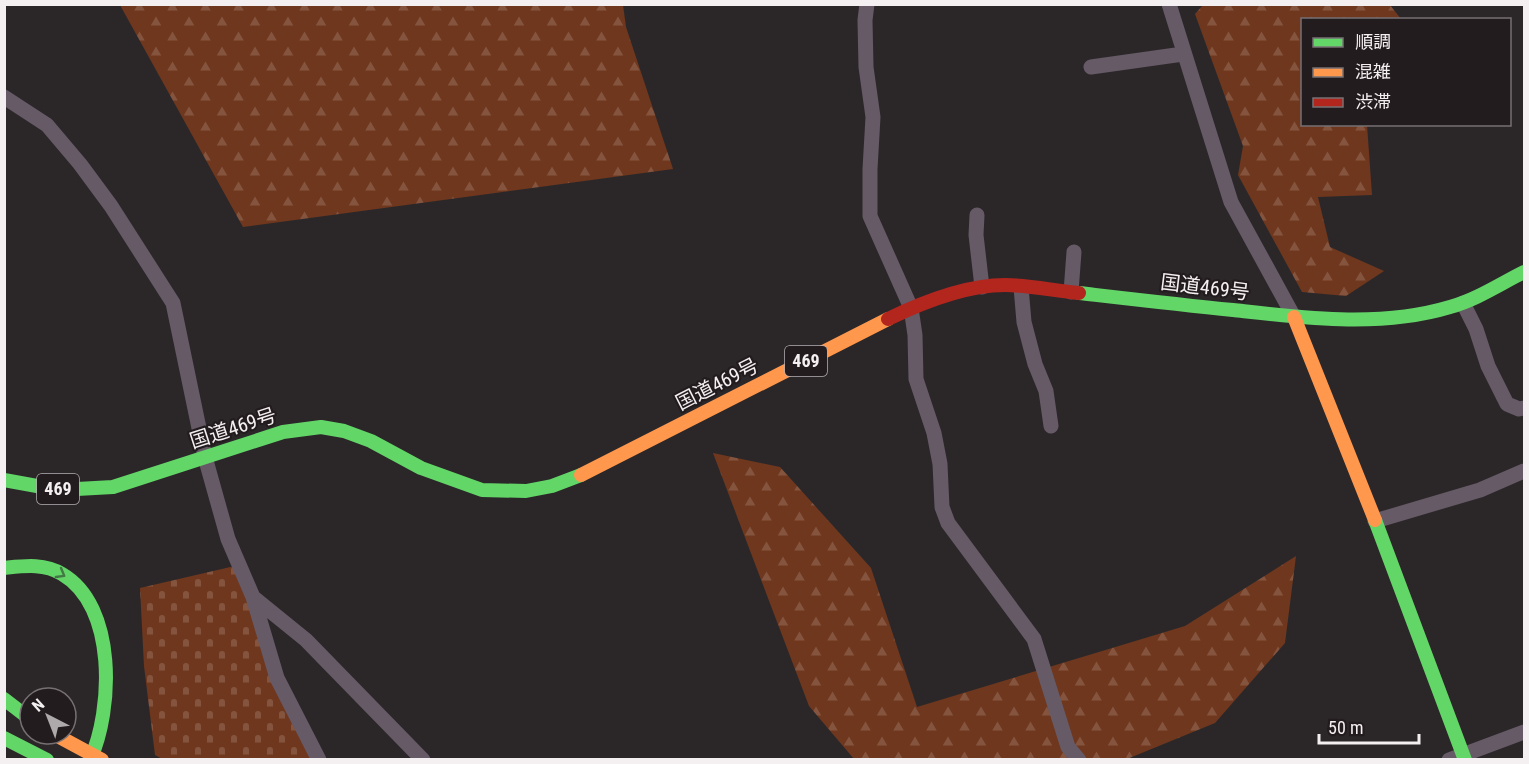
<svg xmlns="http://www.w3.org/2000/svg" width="1529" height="764" viewBox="0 0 1529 764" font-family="'Roboto Condensed','Noto Sans JP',sans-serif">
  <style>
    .forest { fill: url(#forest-firs) }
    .cemetery { fill: url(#cemetery-stones) }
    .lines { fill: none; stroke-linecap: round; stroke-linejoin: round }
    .street { stroke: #655a66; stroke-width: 15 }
    .fast { stroke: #63d668; stroke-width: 14 }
    .slow { stroke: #ff974d; stroke-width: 14 }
    .jam { stroke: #b3261e; stroke-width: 14 }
    .oneway { stroke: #437944 }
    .labels { text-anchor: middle; stroke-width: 4.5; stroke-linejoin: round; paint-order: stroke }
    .shield { fill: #231c1f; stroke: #b5b0b2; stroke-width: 1.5 }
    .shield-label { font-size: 18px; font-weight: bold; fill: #f4eff1 }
    .street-label { font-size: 20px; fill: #f4eff1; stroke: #231c1f }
  </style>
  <defs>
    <pattern id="forest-firs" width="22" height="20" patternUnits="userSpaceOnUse" patternTransform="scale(1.5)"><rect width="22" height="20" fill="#6f371d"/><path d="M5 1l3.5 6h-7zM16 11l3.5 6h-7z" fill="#84543e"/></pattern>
    <pattern id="cemetery-stones" width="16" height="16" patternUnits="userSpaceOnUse" patternTransform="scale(1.5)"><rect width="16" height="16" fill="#6f371d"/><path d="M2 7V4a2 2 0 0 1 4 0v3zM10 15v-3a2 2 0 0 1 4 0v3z" fill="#84543e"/></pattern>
  </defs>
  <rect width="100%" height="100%" fill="#2b2729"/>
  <path class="forest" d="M120,5H623L626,27L673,169L243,227Z
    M1203,5H1390L1401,19L1302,20V124L1367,125L1372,195L1318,197L1330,247L1384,271L1346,296L1302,292L1238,175L1243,146L1195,14Z
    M713,453L780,467L871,568L917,707L1185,626L1296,556L1285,643L1215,723L1127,759H854L809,706Z"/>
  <path class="cemetery" d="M239,565L271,677L318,759L164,760L155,755L144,666L140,588Z"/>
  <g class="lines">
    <path class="street" d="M867,4L865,20L866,67L873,117L870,169V216L911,308L915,335L916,379L934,433L940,464L942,507L948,523L1034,639L1068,747L1079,760
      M1169,4L1231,202L1294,317
      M1091,67L1183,54
      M4,97L47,125L80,164L111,206L173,303L205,457L228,539L253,597L306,640L423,760
      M977,215L976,235L982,287
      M1021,287L1024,322L1035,364L1046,391L1051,426
      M1071,292L1074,252
      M1463,303L1476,329L1488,366L1507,404L1519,409L1524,408
      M1375,521L1480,490L1524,471
      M253,597L277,678L319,760
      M1449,760L1524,732"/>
    <path class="fast" d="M1079,293C1131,299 1182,305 1233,310C1305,318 1380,328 1450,307C1476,300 1500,284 1524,272
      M4,480L59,490L113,487L283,432L321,427L344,431L371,441L421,468L482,490L526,491L552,486L581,475
      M1375,520L1465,760
      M4,568C24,566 44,563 62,574C117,606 113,710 90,760
      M4,699L30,719
      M4,738L47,760"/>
    <path class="slow" d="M1294,317L1375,520
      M581,475L888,319
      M54,734L102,760"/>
    <path class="jam" d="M888,319C923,302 965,285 1005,285C1029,285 1055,291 1079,293"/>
  </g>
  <defs><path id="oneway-chevron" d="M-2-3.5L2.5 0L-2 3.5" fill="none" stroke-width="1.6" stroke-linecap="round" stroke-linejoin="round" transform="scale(1.5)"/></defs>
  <use class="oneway" href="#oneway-chevron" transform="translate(61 574) rotate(30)"/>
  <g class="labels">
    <g class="shield">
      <rect x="785" y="346" width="42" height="30" rx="4.5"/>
      <rect x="37" y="474" width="42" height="30" rx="4.5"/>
    </g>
    <g class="shield-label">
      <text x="806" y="367">469</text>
      <text x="58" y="495">469</text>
    </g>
    <g class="street-label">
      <text transform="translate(1205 287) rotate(7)" y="7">国道469号</text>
      <text transform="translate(717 384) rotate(-27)" y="7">国道469号</text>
      <text transform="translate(233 428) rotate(-18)" y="7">国道469号</text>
    </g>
  </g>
  <rect width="1529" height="764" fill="none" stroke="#f4eff1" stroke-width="12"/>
  <rect x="1301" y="18" width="210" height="108" fill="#231c1f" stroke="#777073" stroke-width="1.5"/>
  <rect x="1313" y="38" width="30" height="9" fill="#63d668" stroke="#777073" stroke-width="1.5"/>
  <text x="1355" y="48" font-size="18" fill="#f4eff1">順調</text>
  <rect x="1313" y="68" width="30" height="9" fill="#ff974d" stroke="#777073" stroke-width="1.5"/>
  <text x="1355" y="78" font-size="18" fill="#f4eff1">混雑</text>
  <rect x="1313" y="98" width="30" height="9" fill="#b3261e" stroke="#777073" stroke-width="1.5"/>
  <text x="1355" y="108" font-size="18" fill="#f4eff1">渋滞</text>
  <g transform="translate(48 716) rotate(318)"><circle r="28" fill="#231c1f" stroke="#777073" stroke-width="1.5"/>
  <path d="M0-4.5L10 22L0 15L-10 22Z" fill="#aea9ab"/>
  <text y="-9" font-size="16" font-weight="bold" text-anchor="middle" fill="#f4eff1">N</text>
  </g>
  <path d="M1319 734v9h100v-9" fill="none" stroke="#f4eff1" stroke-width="3"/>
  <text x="1328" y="734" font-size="18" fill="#f4eff1" stroke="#231c1f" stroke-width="4.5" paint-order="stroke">50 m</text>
</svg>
